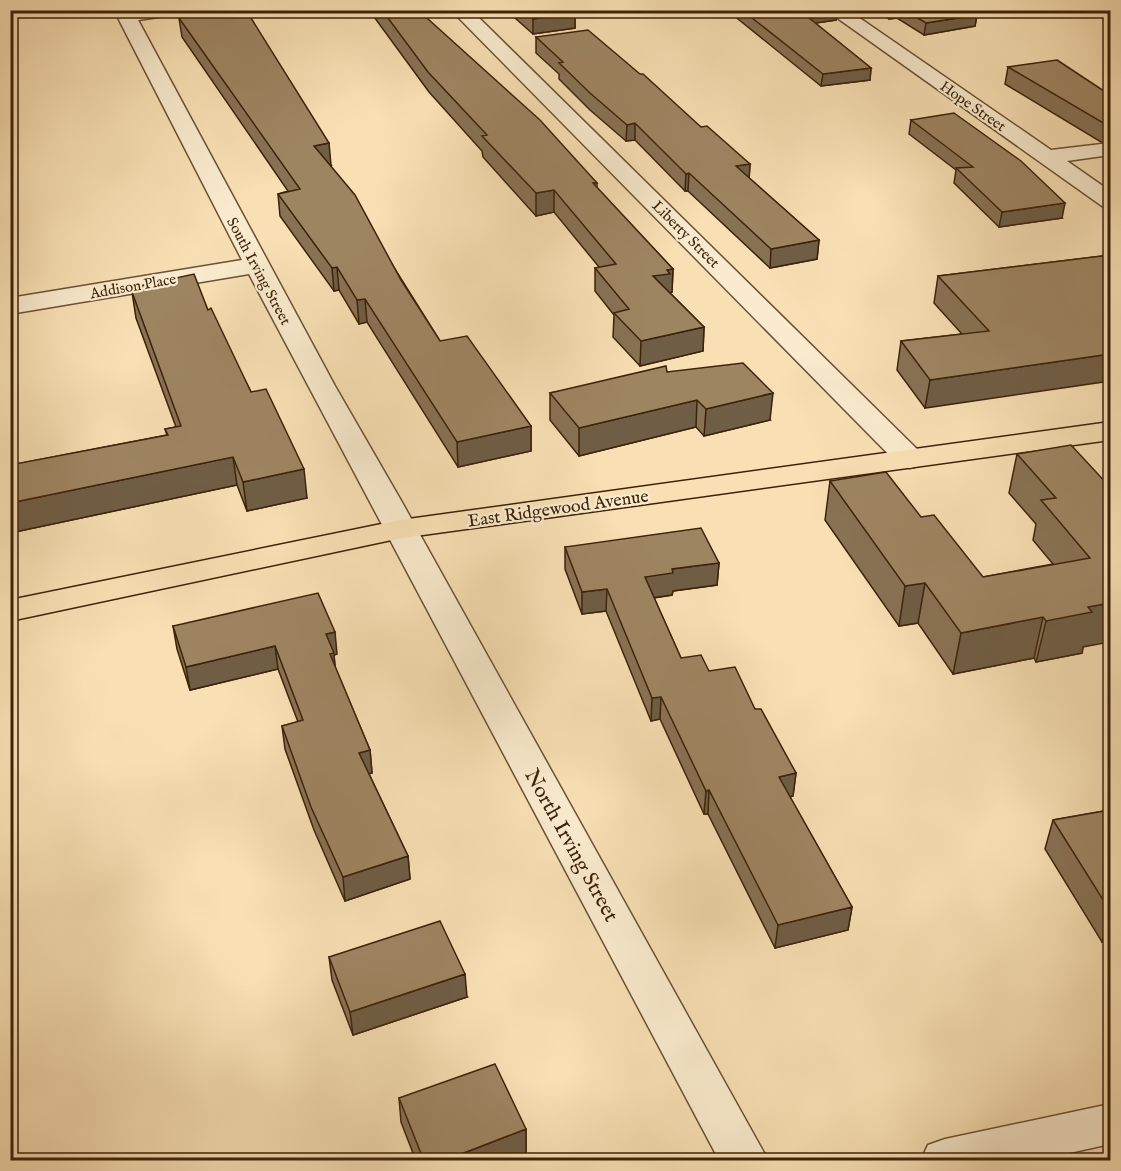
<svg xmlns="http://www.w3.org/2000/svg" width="1121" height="1171" viewBox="0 0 1121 1171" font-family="'IM FELL English',serif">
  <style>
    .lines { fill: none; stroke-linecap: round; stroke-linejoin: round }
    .minor-casing { stroke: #6b5234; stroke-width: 3 }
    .major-casing { stroke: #3c2209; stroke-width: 3 }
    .minor { fill: #faebce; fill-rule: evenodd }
    .major { fill: #f8e0b4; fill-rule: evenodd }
    .wall { fill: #887254; stroke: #3c2209; stroke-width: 1.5 }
    .shaded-wall { fill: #6f5d45; stroke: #3c2209; stroke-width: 1.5 }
    .building { fill: #9e8562; stroke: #3c2209; stroke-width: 1.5 }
    .labels { text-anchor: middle; stroke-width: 4.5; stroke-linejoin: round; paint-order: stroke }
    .far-street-label { font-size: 15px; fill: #3c2209; stroke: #faebce }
    .street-label { font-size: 18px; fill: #3c2209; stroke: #faebce }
    .near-street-label { font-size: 21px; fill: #3c2209; stroke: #faebce }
  </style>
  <rect width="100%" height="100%" fill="#f8e0b4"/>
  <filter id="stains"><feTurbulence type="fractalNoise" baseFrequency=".00333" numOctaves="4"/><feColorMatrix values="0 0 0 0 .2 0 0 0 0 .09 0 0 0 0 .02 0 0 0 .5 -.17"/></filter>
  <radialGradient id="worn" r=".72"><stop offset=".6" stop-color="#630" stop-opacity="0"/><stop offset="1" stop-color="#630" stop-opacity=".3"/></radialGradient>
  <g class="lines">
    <defs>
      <path id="minor" d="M114,10H181L172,15L138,20L335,386L403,504L768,1160H719L249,274L10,314V298L242,260Z
        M451,10H471L921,453L925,459L921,465L910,468L899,465Z
        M826,10H848L1051,150L1110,143V155L1067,161L1110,191V208L1102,206Z
        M1110,1104V1144L1038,1160H921L928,1145L945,1139Z"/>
      <path id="major" d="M1110,422V440L401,538L10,621V600L401,520Z"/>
    </defs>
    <use href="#minor" class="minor-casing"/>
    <use href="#major" class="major-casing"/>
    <use href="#minor" class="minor"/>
    <use href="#major" class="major"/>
  </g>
  <path class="wall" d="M369,10H418L597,183V188L673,269L672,292L670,293L704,327L703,351L640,366L613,337L614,315L595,291V268L599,267L554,212L536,216L483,157L482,151L429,92Z
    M506,10H573L575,13V28L533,34Z
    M719,10H837L836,20L815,23L871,68L870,80L821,86L733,15L726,16Z
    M852,10H970L977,15L975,26L924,35L897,18L889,19L882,14L862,17Z
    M179,18L331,165H330L440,341L531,426V451L458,467L367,322L359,324L339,290L334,291L280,216L278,194L288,191L182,37Z
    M536,37L701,127L750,164L749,178L819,240L817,259L770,268L688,191H685L635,140L626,141L590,110L559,79V74L536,53Z
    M1008,67L1110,95V141L1101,142L1005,84Z
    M911,120L1062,218L999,227L954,183L956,170L909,134Z
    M1110,255L925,408L897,370L901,341L962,334L934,303L938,276Z
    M135,287L208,310L307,498L247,511L237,485L10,533V465L167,435L165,429L176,427L136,318L132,292L136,291Z
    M667,372L770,420L704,436L696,427L579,456L550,420V393Z
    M1017,454L1110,487L1082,653L1036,662L1034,658L953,674L918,623L899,626L825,520L830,481L921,517L983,577L1053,564L1033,540L1036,524L1009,493Z
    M565,547L719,563L717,585L673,591L672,595L654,598L681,658L709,671L755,709L796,773L793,796L790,797L852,907L848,930L775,948L708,814H704L660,719L651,721L606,611L582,614L565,569Z
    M173,626L337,654L334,655L335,667L370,750L372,773L369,774L408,856L410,879L345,901L314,830L285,749L282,726L298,722L278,669L190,690L177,649Z
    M1110,810V940L1102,942L1045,849L1053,820Z
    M329,957L467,997L353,1035L332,980Z
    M399,1098L526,1129V1153L506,1161H416L401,1122Z"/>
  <path class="shaded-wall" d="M726,10H733V15L726,16Z
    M825,10H837L836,20L802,25L803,13Z
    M863,10H883L882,14L862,17Z
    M890,10H898L897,18L889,19Z
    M575,13V28L533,34V19Z
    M977,15L975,26L924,35L926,23Z
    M871,68L870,80L821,86L823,74Z
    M635,123V140L626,141L627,125Z
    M329,143L331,165L317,167L314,146Z
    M750,164L749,181L736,166Z
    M689,173L688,191H685L686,174Z
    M554,190V212L536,216V193Z
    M1065,203L1062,218L999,227L1002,212Z
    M819,240L817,259L770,268L771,249Z
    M337,267L339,290L334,291L332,268Z
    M673,269L672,292L669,293L653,276L667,270Z
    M365,299L367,322L359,324L357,300Z
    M704,327L703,351L640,366L641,341Z
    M1110,354V381L925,408L930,380Z
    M773,393L770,420L704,436L706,409Z
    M697,400L696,427L579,456V428Z
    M531,426V451L458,467L457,442Z
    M233,457L237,485L10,533V503Z
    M304,469L307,498L247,511L243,482Z
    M719,563L717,585L673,591L672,595L645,599V577L672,569Z
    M925,583L918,623L899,626L905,586Z
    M607,589L606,611L582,614V592Z
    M1110,603V642L1083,647L1082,653L1036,662L1046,621L1088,607Z
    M1043,617L1034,658L953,674L961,633Z
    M335,632L337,654L334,655L336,676H332L326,634Z
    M275,646L278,669L190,690L186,667Z
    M661,697L660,719L651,721L652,698Z
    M370,750L372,773L361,776L359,753Z
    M796,773L793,796L776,800L779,777Z
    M709,790L708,814H704L706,791Z
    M408,856L410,879L345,901L343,877Z
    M852,907L848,930L775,948L778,925Z
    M1110,913V940L1102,942Z
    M465,974L467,997L353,1035L350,1012Z
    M526,1129V1153L506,1161H443Z"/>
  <path class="building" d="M239,10H246L329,143L314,146L355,195L401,280L440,341L467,336L531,426L457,442L365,299L357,300L337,267L332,268L278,194L300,189L179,18Z
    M382,10H418L540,120L597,183H593L673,269L667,270L670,274L653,276L704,327L641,341L614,313L629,309L595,268L616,264L554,190L536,193L482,136L487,135L428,72Z
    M523,10H573L575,13L533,19Z
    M742,10H825L803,13L871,68L823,74Z
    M904,10H970L977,15L926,23Z
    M588,30L640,74H643L701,127L707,126L750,164L736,166L819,240L771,249L689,173L686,174L635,123L627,125L590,93L559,63L563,62L536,37Z
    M1057,60L1110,95V124H1105L1008,67Z
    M954,113L1021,161L1065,203L1002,212L956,168L973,167L911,120Z
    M1110,255V354L930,380L901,341L989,331L938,276Z
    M194,274L208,310L211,308L251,392L266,389L304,469L243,482L233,457L10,503V465L168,435L165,429L181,426L132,292L137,291L135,287Z
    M743,363L773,393L706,409L697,400L579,428L550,393L666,366L667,372Z
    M1071,445L1110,487V603L1088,607L1092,612L1046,621L1043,617L961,633L925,583L905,586L830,481L886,472L921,517L934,515L983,577L1090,558L1041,500L1056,498L1017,454Z
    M701,528L719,563L672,569L673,573L645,577L681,658L701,655L709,671L735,667L755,709H761L796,773L779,777L852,907L778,925L709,790L706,791L661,697L652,698L607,589L582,592L565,547Z
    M318,593L335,632L326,634L334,653L330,654L370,750L359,753L408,856L343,877L311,807L282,726L303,720L275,646L186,667L173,626Z
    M1110,810V911L1053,820Z
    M440,921L465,974L350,1012L329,957Z
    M495,1064L526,1129L443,1161H424L399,1098Z"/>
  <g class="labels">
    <g class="far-street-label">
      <text transform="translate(973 106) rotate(35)" y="5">Hope Street</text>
      <text transform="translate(686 234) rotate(45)" y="5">Liberty Street</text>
      <text transform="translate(259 271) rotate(62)" y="5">South Irving Street</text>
      <text transform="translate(133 286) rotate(-10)" y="5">Addison Place</text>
    </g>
    <g class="street-label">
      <text transform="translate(558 508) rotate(-8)" y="6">East Ridgewood Avenue</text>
    </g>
    <g class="near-street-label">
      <text transform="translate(572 845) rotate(61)" y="7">North Irving Street</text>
    </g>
  </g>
  <rect width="1121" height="1171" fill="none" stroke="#f8e0b4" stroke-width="36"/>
  <rect x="12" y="12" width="1097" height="1147" fill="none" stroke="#3c2209" stroke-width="3"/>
  <rect x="18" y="18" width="1085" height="1135" fill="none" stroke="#3c2209" stroke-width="1.5"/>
  <rect width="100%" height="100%" filter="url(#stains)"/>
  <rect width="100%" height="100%" fill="url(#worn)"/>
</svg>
